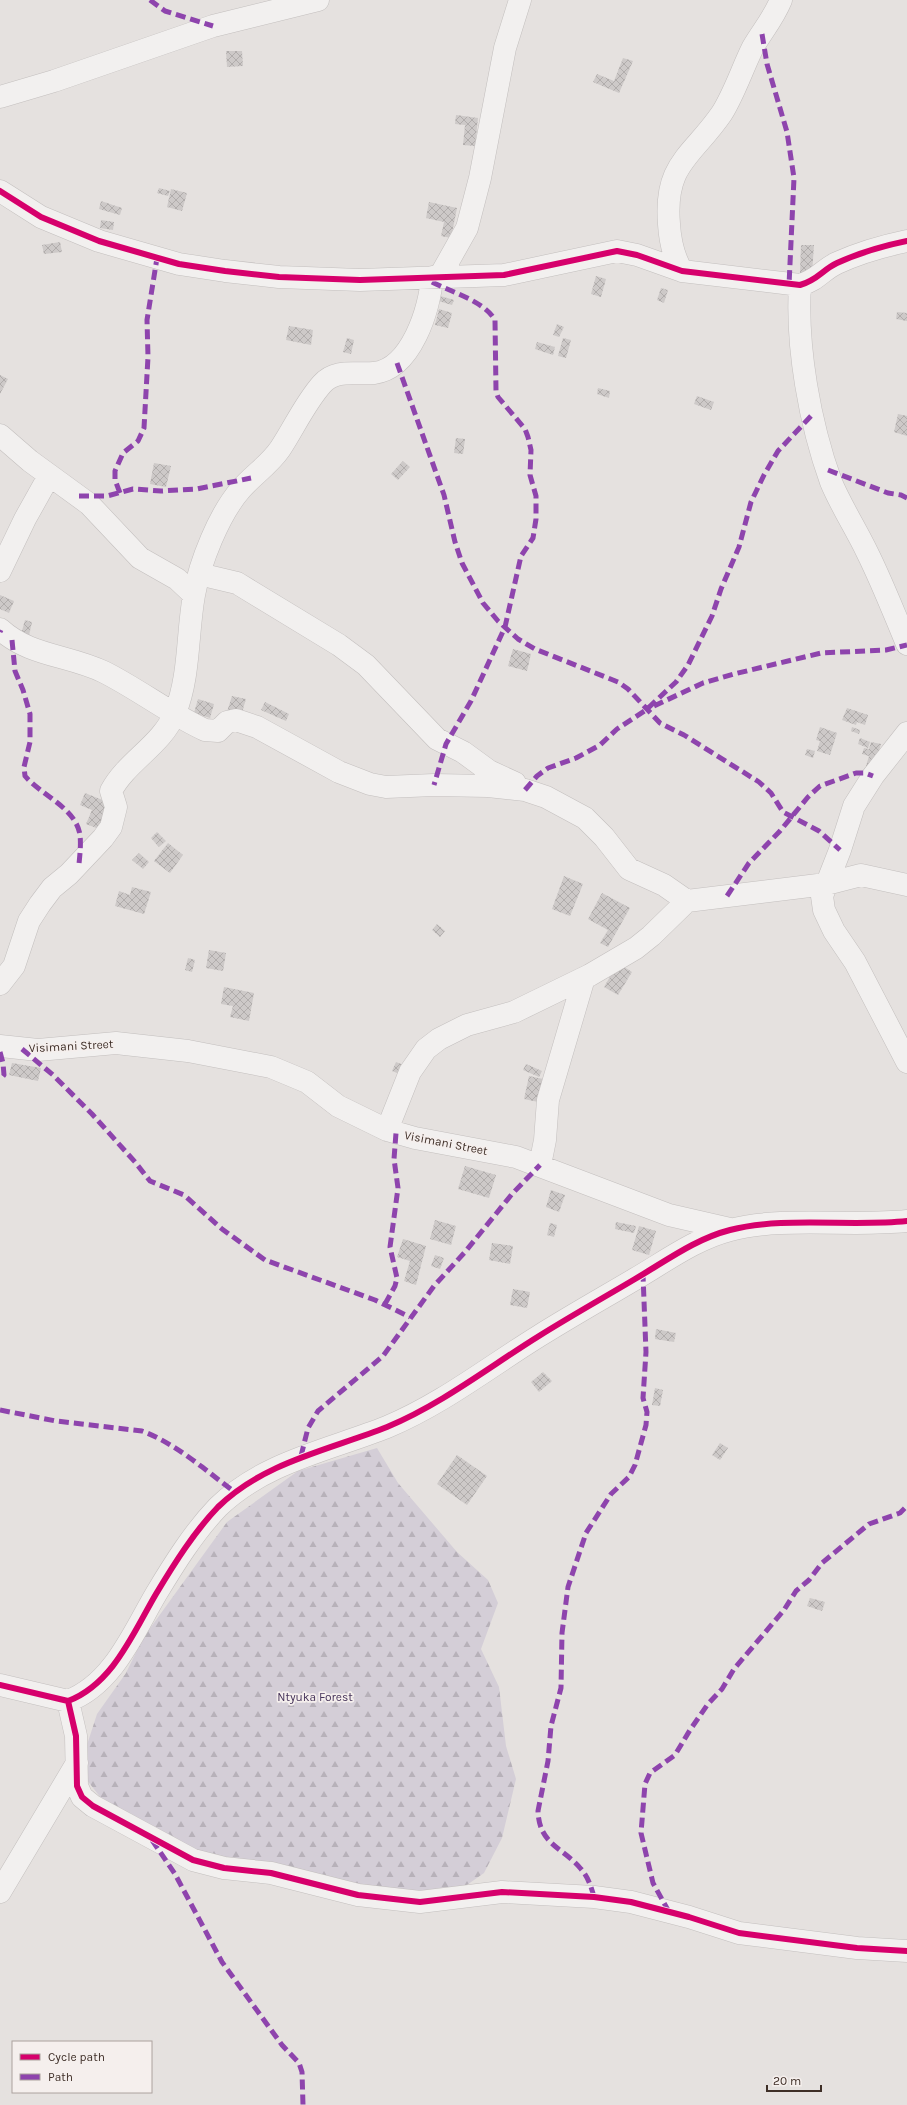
<svg xmlns="http://www.w3.org/2000/svg" width="907" height="2105" viewBox="0 0 907 2105" font-family="Karla,sans-serif">
  <style>
    .forest { fill: url(#forest-firs) }
    .building { fill: url(#building-cross-hatch) }
    .lines { fill: none; stroke-linecap: round; stroke-linejoin: round }
    .minor-casing { stroke: #c3bfbe; stroke-width: 23 }
    .minor { stroke: #f2f0ef; stroke-width: 22 }
    .quiet { stroke: #8e44ad; stroke-width: 5; stroke-dasharray: 10 5; stroke-linecap: butt }
    .cycleway-casing { stroke: #f5efed; stroke-width: 8 }
    .cycleway { stroke: #d6006c; stroke-width: 6 }
    .labels { text-anchor: middle; stroke-width: 3.5; stroke-linejoin: round; paint-order: stroke }
    .street-label { font-size: 12px; fill: #3e2e27; stroke: #f5efed }
    .park-label { font-size: 12px; fill: #46345a; stroke: #f5efed }
  </style>
  <defs>
    <pattern id="forest-firs" width="22" height="20" patternUnits="userSpaceOnUse"><rect width="22" height="20" fill="#d4ced7"/><path d="M5 1l3.5 6h-7zM16 11l3.5 6h-7z" fill="#b7b1b9"/></pattern>
    <pattern id="building-cross-hatch" width="8" height="8" patternUnits="userSpaceOnUse"><rect width="8" height="8" fill="#cdc9c8"/><path d="M0 0l8 8M0 8l8-8" fill="none" stroke="#b1adac"/></pattern>
  </defs>
  <rect width="100%" height="100%" fill="#e5e1df"/>
  <path class="forest" d="M377,1448L398,1483L457,1552L488,1580L498,1603L481,1649L499,1687L506,1746L516,1779L502,1838L484,1873L454,1894L419,1897L231,1866L194,1852L109,1808L86,1779L85,1751L97,1714L126,1673L143,1638L227,1522L298,1471Z"/>
  <path class="building" d="M226,51H242L243,66L227,67Z
    M623,58L633,61L619,93L593,82L597,74L614,81Z
    M456,115L478,118L475,146L463,145L465,125L455,124Z
    M159,188L170,191L168,196L157,193Z
    M171,189L187,193L182,211L167,207Z
    M101,201L122,208L120,215L99,209Z
    M429,202L457,208L451,238L441,236L444,222L426,218Z
    M101,220L114,222L113,230L100,228Z
    M60,242L62,252L44,254L42,245Z
    M801,245H814L812,274L800,273Z
    M596,276L606,279L601,297L591,294Z
    M661,288L668,290L664,303L657,300Z
    M437,295L454,300L452,305L435,300Z
    M439,309L452,313L448,328L435,325Z
    M897,312L907,313V321L896,319Z
    M557,324L564,327L559,337L553,335Z
    M289,326L313,330L311,345L286,340Z
    M347,338L354,340L351,354L343,352Z
    M563,338L571,340L566,358L558,356Z
    M537,342L555,347L553,355L535,349Z
    M0,375L8,379L0,394Z
    M598,388L610,391L609,398L597,394Z
    M697,396L714,402L711,410L694,404Z
    M898,414L907,416V436L894,432Z
    M456,438L465,439L463,454L454,453Z
    M403,461L410,467L398,480L391,474Z
    M154,463L171,466L166,487L150,484Z
    M0,595L14,601L9,613L0,609Z
    M25,620L32,622L28,640L20,638Z
    M513,649L531,654L527,671L508,666Z
    M232,696L246,699L240,719L226,715Z
    M198,699L214,704L210,718L194,713Z
    M265,702L289,714L286,721L261,710Z
    M847,708L868,715L865,725L857,722L856,725L842,720Z
    M820,727L837,733L830,755L817,751L820,741L816,740Z
    M852,727L860,730L859,734L851,731Z
    M860,738L870,742L868,748L858,744Z
    M871,742L881,744L874,768L866,766L869,756L862,754L864,748L869,749Z
    M807,749L815,751L813,758L805,755Z
    M85,793L110,803L99,829L86,824L92,810L80,805Z
    M157,832L166,841L159,847L151,838Z
    M168,843L183,855L170,873L154,861Z
    M139,853L149,862L143,869L132,860Z
    M564,876L583,884L570,916L552,909Z
    M132,887L151,892L144,914L115,906L119,891L130,895Z
    M602,893L630,908L608,947L600,943L608,930L588,919Z
    M437,924L445,931L440,937L432,930Z
    M209,950L226,953L223,971L206,968Z
    M188,958L195,960L192,972L185,970Z
    M618,963L632,972L618,995L604,987Z
    M224,987L254,993L249,1021L230,1017L233,1006L221,1004Z
    M396,1062L406,1066L402,1075L392,1071Z
    M12,1063L41,1068L38,1081L9,1075Z
    M526,1064L542,1071L539,1077L523,1070Z
    M529,1076L548,1080L543,1103L524,1099Z
    M465,1166L496,1175L489,1198L458,1189Z
    M551,1190L565,1195L559,1212L546,1207Z
    M435,1220L456,1226L451,1245L430,1239Z
    M616,1222L636,1226L634,1233L615,1229Z
    M550,1223L557,1225L554,1237L547,1235Z
    M639,1226L656,1231L649,1255L632,1250Z
    M403,1239L426,1246L416,1285L404,1281L410,1261L397,1257Z
    M492,1243L513,1246L510,1264L489,1260Z
    M435,1255L444,1258L440,1269L431,1266Z
    M513,1289L530,1292L527,1308L510,1305Z
    M656,1329L676,1333L674,1342L655,1339Z
    M543,1372L552,1381L539,1392L531,1382Z
    M655,1388L663,1390L660,1406L652,1405Z
    M720,1443L728,1448L720,1460L712,1455Z
    M457,1455L487,1476L467,1505L437,1484Z
    M810,1598L825,1602L822,1611L807,1606Z"/>
  <g class="lines">
    <defs>
      <path id="minor" d="M0,97L54,81L213,26L318,0
        M0,191L41,217L99,241L179,264L225,271L279,277L360,280L504,275L617,251L637,255L682,271L800,285C818,280 822,270 837,263C859,253 883,246 907,241
        M682,271C673,256 670,241 669,224C664,163 692,157 722,113C735,92 742,69 753,47C763,30 773,19 781,0
        M440,276L467,228L480,178L505,48L520,0
        M800,285C796,347 810,424 831,482C841,506 856,529 867,552C882,582 894,613 907,644
        M0,435L30,461L89,504L140,558L177,579L194,595
        M0,571L25,519L49,476
        M199,574L237,583L339,645L366,665L437,739L463,752L489,771L515,783
        M0,629C29,656 69,655 104,672C138,689 170,714 205,730L218,731L227,722L236,720L257,727L339,772L370,784L386,787L434,785L488,786L525,790L546,797L585,818L604,837L629,869L664,885L687,901
        M907,733L873,776L854,806L840,850L822,896L824,910L834,931L855,962L907,1062
        M0,984L14,966L29,921L40,904L52,888L69,874L103,838L111,827L116,807L111,791C127,761 162,745 175,713C190,676 187,634 194,595C200,562 219,514 241,489C253,475 269,465 280,449C294,428 305,403 322,384C336,368 356,375 374,373C411,369 430,309 432,277
        M0,1046L38,1050L116,1043L188,1051L271,1067L307,1082L338,1106L387,1130L415,1138L516,1157L669,1215L730,1229
        M387,1130L410,1072L426,1049L439,1039L467,1025L514,1012L590,975L636,948L651,936L687,901L826,884L861,875L907,885
        M540,1165L545,1140L548,1100L584,978
        M0,1685L68,1701C113,1684 133,1633 156,1594C174,1564 194,1532 218,1507C264,1462 329,1450 387,1427C442,1404 489,1367 539,1336C571,1316 603,1298 635,1279C666,1261 695,1239 730,1230C783,1216 851,1227 907,1221
        M68,1701L76,1736L77,1786L82,1797L93,1806L193,1860L224,1868L271,1873L358,1895L420,1902L502,1892L594,1897L631,1902L689,1917L739,1933L857,1948L907,1951
        M0,1892L77,1763"/>
    </defs>
    <use href="#minor" class="minor-casing"/>
    <use href="#minor" class="minor"/>
    <path class="quiet" d="M150,0L165,11L213,26
      M762,34L767,64L787,132L794,178L789,285
      M432,282C451,292 484,301 495,320L496,391L498,397L525,429L528,437L531,450L530,475L536,496V519L533,538L521,556L505,627L471,701L446,744L434,785
      M397,363L444,495L455,542L462,563L483,603L498,621L518,639L535,649L618,682L628,689L660,723L684,735L759,782L771,793L783,812L819,831L840,850
      M828,470L888,493L901,495L907,498
      M120,493L115,480V471L123,453L138,441L144,428L148,357L147,320L157,258
      M79,496H107L133,489L161,491L197,489L251,478
      M0,632L1,630
      M12,640L15,671L23,690L30,714V742L24,767L25,776C41,795 76,808 80,835C81,844 80,854 79,864
      M654,706L703,683L734,674L821,653L886,650L907,645
      M525,790L537,776L548,768L576,758L600,745L617,729L646,710L676,682L688,665L712,616L721,589L739,547L751,502L764,475L778,451L812,415
      M727,896L749,863L780,831L808,797L820,786L856,773H865L873,776
      M22,1049L53,1075L92,1114L135,1162L150,1181L184,1195L222,1229L265,1260L375,1300L410,1317
      M0,1052L3,1063L4,1075L0,1080
      M385,1304L395,1286L397,1278L390,1247L398,1188L394,1159L396,1133
      M0,1410L56,1421L142,1431C177,1444 206,1471 236,1493
      M301,1456L308,1428L318,1411L383,1356L434,1286L465,1252L512,1194L540,1165
      M152,1840L175,1874L222,1962L282,2045L299,2063L302,2072L303,2105
      M594,1897C591,1886 588,1877 581,1869C564,1848 539,1845 538,1811L548,1761L551,1726L561,1688L562,1633L568,1587L586,1533L611,1494L629,1477L635,1465L646,1425L647,1412L643,1398L646,1352L643,1275
      M669,1912L653,1883L641,1833L645,1784L650,1773L675,1755L690,1730L708,1704L722,1689L734,1669L784,1610L796,1591L809,1580L822,1563L869,1524L900,1513L907,1506"/>
    <defs>
      <path id="cycleway" d="M0,191L41,217L99,241L179,264L225,271L279,277L360,280L504,275L617,251L637,255L682,271L800,285C818,280 822,270 837,263C859,253 883,246 907,241
        M0,1685L68,1701C113,1684 133,1633 156,1594C174,1564 194,1532 218,1507C264,1462 329,1450 387,1427C442,1404 489,1367 539,1336C571,1316 603,1298 635,1279C666,1261 695,1239 730,1230C783,1216 851,1227 907,1221
        M68,1701L76,1736L77,1786L82,1797L93,1806L193,1860L224,1868L271,1873L358,1895L420,1902L502,1892L594,1897L631,1902L689,1917L739,1933L857,1948L907,1951"/>
    </defs>
    <use href="#cycleway" class="cycleway-casing"/>
    <use href="#cycleway" class="cycleway"/>
  </g>
  <g class="labels">
    <g class="street-label">
      <text transform="translate(71 1046) rotate(-3)" y="4">Visimani Street</text>
      <text transform="translate(446 1143) rotate(11)" y="4">Visimani Street</text>
    </g>
    <g class="park-label">
      <text x="315" y="1701">Ntyuka Forest</text>
    </g>
  </g>
  <rect x="12" y="2041" width="140" height="52" fill="#f5efed" stroke="#aca29e"/>
  <rect x="20" y="2054" width="20" height="6" fill="#d6006c" stroke="#aca29e"/>
  <text x="48" y="2061" font-size="12" fill="#3e2e27">Cycle path</text>
  <rect x="20" y="2074" width="20" height="6" fill="#8e44ad" stroke="#aca29e"/>
  <text x="48" y="2081" font-size="12" fill="#3e2e27">Path</text>
  <path d="M767 2085v6h54v-6" fill="none" stroke="#3e2e27" stroke-width="2"/>
  <text x="773" y="2085" font-size="12" fill="#3e2e27" stroke="#f5efed" stroke-width="3" paint-order="stroke">20 m</text>
</svg>
